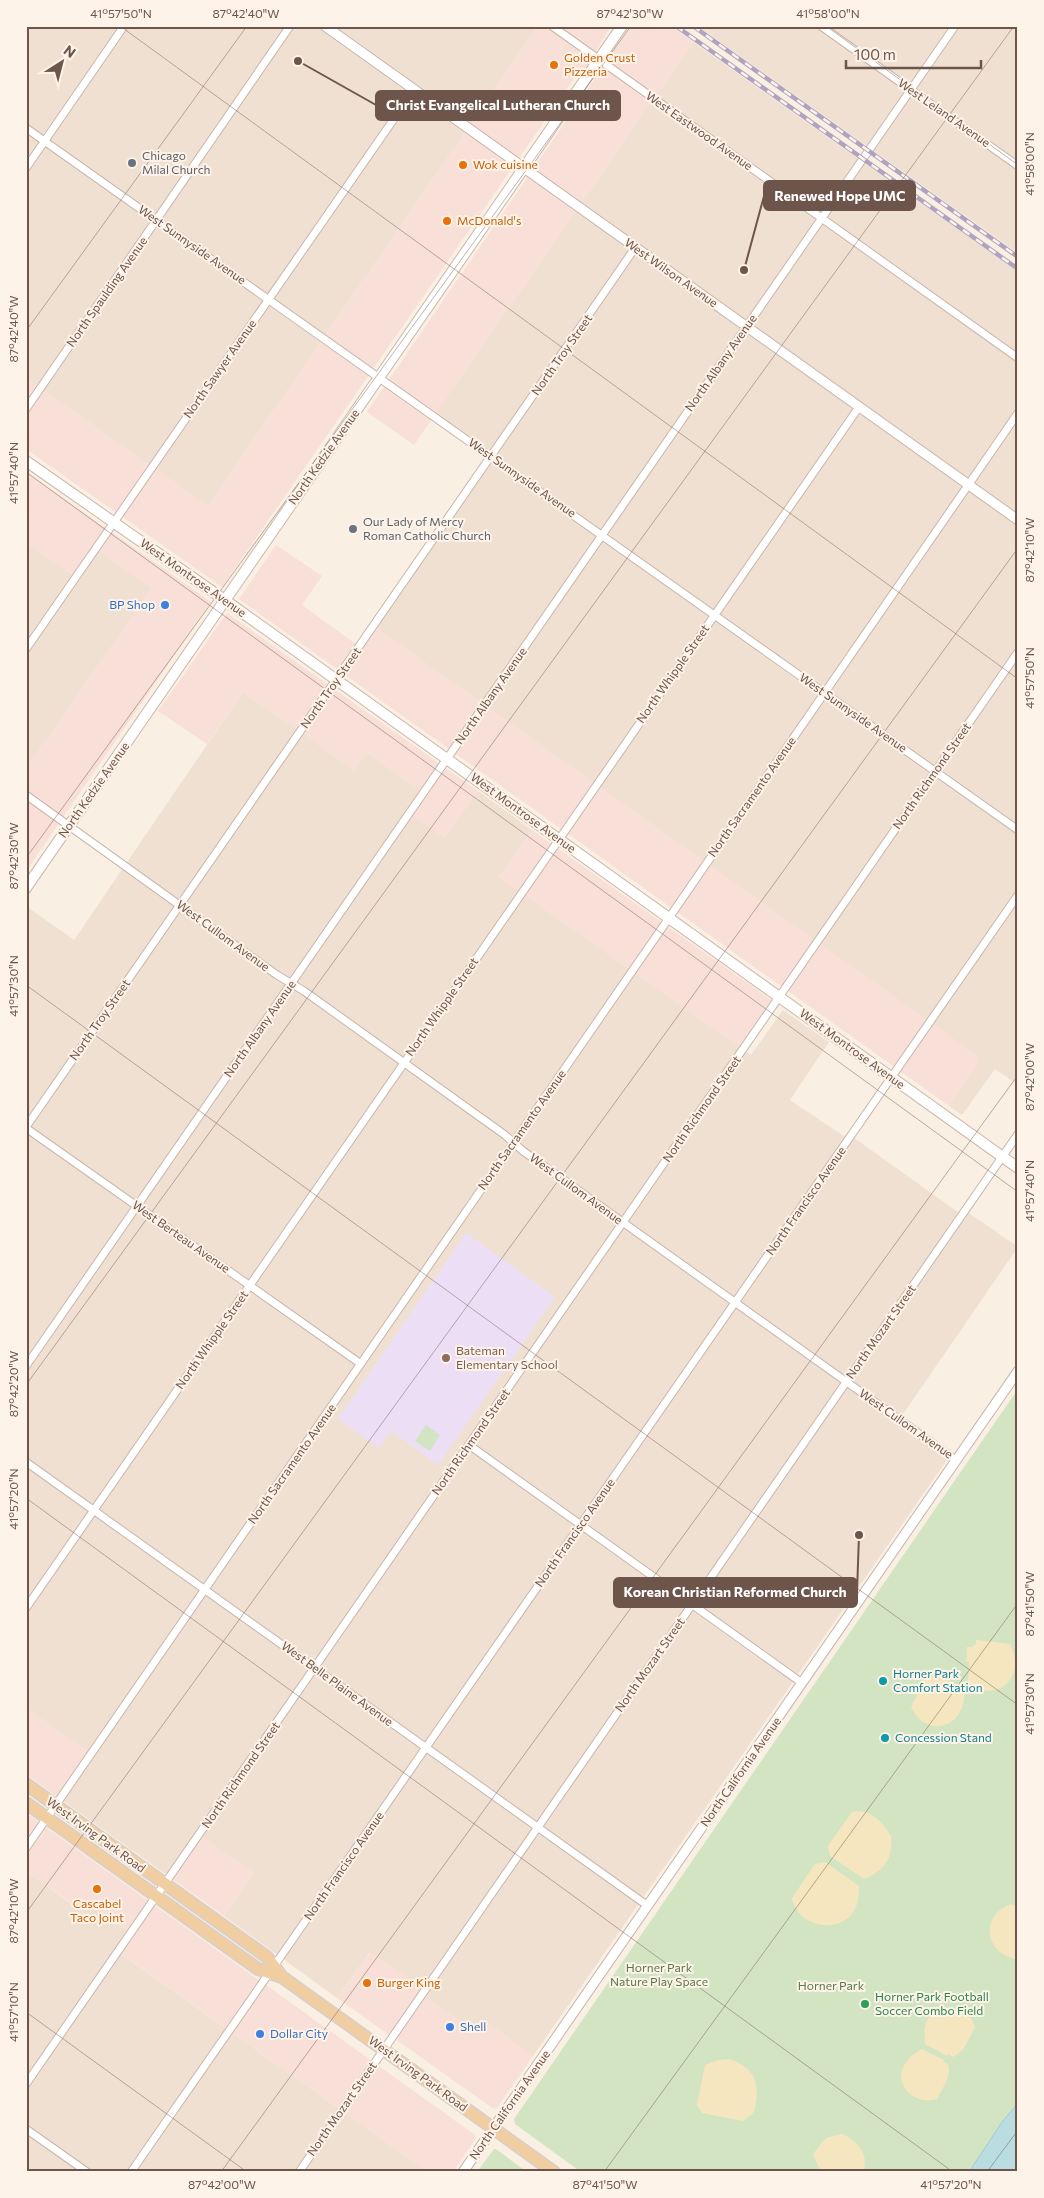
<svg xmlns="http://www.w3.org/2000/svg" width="1044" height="2198" viewBox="0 0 1044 2198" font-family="Commissioner,sans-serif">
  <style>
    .residential { fill: #f0e0d2 }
    .commercial { fill: #f8dfd7 }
    .education { fill: #ecdff5 }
    .green { fill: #d3e4c3 }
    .sand { fill: #f5e6c0 }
    .water { fill: #b9dde0; stroke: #a1ccd0 }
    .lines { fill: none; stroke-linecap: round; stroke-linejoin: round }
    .minor-casing { stroke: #c8b6ab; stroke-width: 9 }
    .tertiary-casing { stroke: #c8b6ab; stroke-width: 11 }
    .secondary-casing { stroke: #cdb8ab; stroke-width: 12 }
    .primary-casing { stroke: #d6cfcd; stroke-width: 14 }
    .minor { stroke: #fff; stroke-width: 7 }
    .tertiary { stroke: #fff; stroke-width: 9 }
    .secondary { stroke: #fff; stroke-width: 10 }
    .primary { stroke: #f1cea1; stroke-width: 11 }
    .rail-casing { stroke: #b1a3c0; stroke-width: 4.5 }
    .rail { stroke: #fdf3e8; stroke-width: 2.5; stroke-dasharray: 8; stroke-linecap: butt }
    .ticks { fill: none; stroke: #6e554c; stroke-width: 1; stroke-opacity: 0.45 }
    .food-dot { fill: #e8710a; stroke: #fdf3e8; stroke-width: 2 }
    .worship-dot { fill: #6b7280; stroke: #fdf3e8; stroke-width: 2 }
    .shop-dot { fill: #3f7fe0; stroke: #fdf3e8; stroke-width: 2 }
    .education-dot { fill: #8d6e63; stroke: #fdf3e8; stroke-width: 2 }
    .culture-dot { fill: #0f9aa8; stroke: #fdf3e8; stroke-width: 2 }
    .leisure-dot { fill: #2e9e5b; stroke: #fdf3e8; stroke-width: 2 }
    .labels { text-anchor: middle; stroke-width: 4; stroke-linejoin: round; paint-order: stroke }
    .food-label { font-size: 12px; fill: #c56008; stroke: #fdf3e8; text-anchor: start }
    .street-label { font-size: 12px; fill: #6e554c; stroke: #fdf3e8 }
    .worship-label { font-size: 12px; fill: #5b616d; stroke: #fdf3e8; text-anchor: start }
    .shop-label { font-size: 12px; fill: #366cbe; stroke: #fdf3e8; text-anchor: start }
    .education-label { font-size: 12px; fill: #785e54; stroke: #fdf3e8; text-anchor: start }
    .culture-label { font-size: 12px; fill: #0d838f; stroke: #fdf3e8; text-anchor: start }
    .park-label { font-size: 12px; fill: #597848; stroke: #fdf3e8 }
    .leisure-label { font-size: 12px; fill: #27864d; stroke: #fdf3e8; text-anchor: start }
    .leader { fill: none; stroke: #6e554c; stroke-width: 2 }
    .callout-dot { fill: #6e554c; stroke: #fdf3e8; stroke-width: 2 }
    .callout { fill: #6e554c; stroke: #6e554c; stroke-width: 2 }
    .callout-label { font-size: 14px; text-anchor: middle; font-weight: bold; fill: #fff }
    .neatline { fill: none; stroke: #6e554c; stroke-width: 2 }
    .ticks-label { font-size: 12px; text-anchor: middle; fill: #6e554c }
  </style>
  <rect width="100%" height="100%" fill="#f9efe2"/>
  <path class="residential" d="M26,26H538L208,506L26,378Z
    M704,26H1018V253L702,29Z
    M693,42L1018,272V1085L995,1069L962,1115L949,1106L980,1058L375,627L494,456L435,414Z
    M26,543L75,576L95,548L152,588L26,769Z
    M243,692L354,770L367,753L422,791L444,838L478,791L532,830L499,877L751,1055L783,1010L829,1042L790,1100L848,1139L850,1135L962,1215L966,1211L1018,1247L899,1420L949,1457L533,2056L486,2022L477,2033L422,1994L369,1953L337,1998L224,1916L254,1873L201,1836L171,1878L59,1798L90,1753L26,1708V906L74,940Z
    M26,1871L70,1903L76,1895L133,1934L121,1954L428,2172H26Z"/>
  <path class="commercial" d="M538,26H611L587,66L585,70H580L222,587L26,449V378L208,506Z
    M632,26H672L693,42L414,445L367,412L594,80L596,73Z
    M26,472L211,602L26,871V769L151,588L95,549L75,577L26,543Z
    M276,545L322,576L302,605L360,647L375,627L981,1058L949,1106L239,599Z
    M227,613L478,791L444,838L408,813L422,791L367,753L355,771L243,692L207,744L158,711Z
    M532,830L774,1002L743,1050L498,877Z
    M26,1708L90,1753L59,1798L26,1774Z
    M26,1813L475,2135L476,2138L453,2172H428L120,1953L133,1934L76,1895L71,1903L26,1871Z
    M201,1835L255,1873L224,1916L171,1878Z
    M370,1952L425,1990L422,1994L477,2033L486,2022L533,2056L497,2108L494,2109L337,1998Z"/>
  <path class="education" d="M466,1233L555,1297L438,1465L391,1431L379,1448L338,1419Z"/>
  <path class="green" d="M1018,1389V2103L1002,2122L969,2172H581L515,2124L514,2119Z
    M426,1425L440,1435L430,1451L415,1441Z
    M494,2149H496L527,2172H477Z"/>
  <path class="sand" d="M976,1640L1010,1644C1028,1678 994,1706 968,1682L969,1662L966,1661L967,1647H972L976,1644Z
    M936,1672L964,1690C967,1728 926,1740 911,1707L920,1689L917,1688L924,1675L929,1677L934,1676Z
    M858,1811C874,1812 883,1823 891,1836C893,1859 885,1870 864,1879L830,1856L828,1846L852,1812Z
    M825,1862L859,1886C858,1894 859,1902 855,1909C841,1936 796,1927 792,1898L815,1864Z
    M1012,1904L1018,1908V1959C984,1955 979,1914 1012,1904Z
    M945,2008C959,2010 971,2013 975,2027L963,2050L953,2057L948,2054L947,2056L925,2044C923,2025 926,2013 945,2008Z
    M922,2049L944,2060L943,2062L948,2064C952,2076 942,2089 937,2099C909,2108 881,2071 922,2049Z
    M729,2059C756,2068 761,2085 754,2112L743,2121L702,2113L697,2105L705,2065L718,2060Z
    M842,2134C857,2140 870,2155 863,2172H821L813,2154L826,2138Z"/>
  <path class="water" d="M1018,2103V2172H969L1002,2122Z"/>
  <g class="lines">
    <defs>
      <path id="minor" d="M552,26L1018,358
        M821,26L1018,166
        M26,128L1018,830
        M26,168L124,26
        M26,409L290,26
        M26,649L414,90
        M26,795L277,975L304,991L505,1135L523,1151L956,1460
        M26,1127L635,248
        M26,1128L361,1364
        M26,1366L955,26
        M469,1445L802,1683
        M26,1462L648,1906
        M26,1608L859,407
        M26,1848L1018,413
        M26,2084L1018,652
        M26,2129L87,2172
        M131,2172L1018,895
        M299,2172L1018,1134"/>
      <path id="tertiary" d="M325,26L1018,520
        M463,2172L1018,1371"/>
      <path id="secondary" d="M26,461L236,608L1018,1168
        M26,888L622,26"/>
      <path id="primary" d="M26,1784L267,1957L282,1977
        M26,1803L258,1969L282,1977L554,2172"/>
    </defs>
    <use href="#minor" class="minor-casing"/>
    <use href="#tertiary" class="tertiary-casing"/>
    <use href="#secondary" class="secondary-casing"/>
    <use href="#primary" class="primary-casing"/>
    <use href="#minor" class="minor"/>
    <use href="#tertiary" class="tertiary"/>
    <use href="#secondary" class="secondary"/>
    <use href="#primary" class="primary"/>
    <defs>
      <path id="rail" d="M676,26L1018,269
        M693,26L1018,257"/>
    </defs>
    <use href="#rail" class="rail-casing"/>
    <use href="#rail" class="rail"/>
  </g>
  <path class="ticks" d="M120,26L1018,679M826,26L1018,165M26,331L247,26M26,472L1018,1192M26,858L631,26M26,985L1018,1705M26,1385L1014,26M26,1498L953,2172M26,1913L1018,548M26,2012L247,2172M221,2172L1018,1075M604,2172L1018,1603M987,2172L1018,2130"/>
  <g class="food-dot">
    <circle cx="554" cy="65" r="5"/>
    <circle cx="463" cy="165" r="5"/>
    <circle cx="447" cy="221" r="5"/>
    <circle cx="97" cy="1889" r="5"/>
    <circle cx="367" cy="1983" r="5"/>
  </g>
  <g class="worship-dot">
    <circle cx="132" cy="163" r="5"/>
    <circle cx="353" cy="529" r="5"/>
  </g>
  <g class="shop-dot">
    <circle cx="165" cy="605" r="5"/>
    <circle cx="450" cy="2027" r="5"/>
    <circle cx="260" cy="2034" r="5"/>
  </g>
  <circle class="education-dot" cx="446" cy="1358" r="5"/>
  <g class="culture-dot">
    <circle cx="883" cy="1681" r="5"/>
    <circle cx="885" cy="1738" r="5"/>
  </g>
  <circle class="leisure-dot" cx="865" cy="2004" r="5"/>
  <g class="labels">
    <g class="food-label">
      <text x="564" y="62">Golden Crust<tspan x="564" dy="14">Pizzeria</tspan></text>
      <text x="473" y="169">Wok cuisine</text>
      <text x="457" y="225">McDonald's</text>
      <text x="97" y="1908" text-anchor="middle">Cascabel<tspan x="97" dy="14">Taco Joint</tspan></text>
      <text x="377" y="1987">Burger King</text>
    </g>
    <g class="street-label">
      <text transform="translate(944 113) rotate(35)" y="4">West Leland Avenue</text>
      <text transform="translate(699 131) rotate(35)" y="4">West Eastwood Avenue</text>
      <text transform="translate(192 245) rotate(35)" y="4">West Sunnyside Avenue</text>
      <text transform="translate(671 273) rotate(35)" y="4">West Wilson Avenue</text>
      <text transform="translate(107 292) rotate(-55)" y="4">North Spaulding Avenue</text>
      <text transform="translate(562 355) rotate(-55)" y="4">North Troy Street</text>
      <text transform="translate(721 363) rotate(-55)" y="4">North Albany Avenue</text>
      <text transform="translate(220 369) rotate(-55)" y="4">North Sawyer Avenue</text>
      <text transform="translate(324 457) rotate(-55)" y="4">North Kedzie Avenue</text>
      <text transform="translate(522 478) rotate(35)" y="4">West Sunnyside Avenue</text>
      <text transform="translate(193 578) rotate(35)" y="4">West Montrose Avenue</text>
      <text transform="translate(673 674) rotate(-55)" y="4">North Whipple Street</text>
      <text transform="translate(331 688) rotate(-55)" y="4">North Troy Street</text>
      <text transform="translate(491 696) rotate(-55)" y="4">North Albany Avenue</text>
      <text transform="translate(853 713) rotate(35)" y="4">West Sunnyside Avenue</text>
      <text transform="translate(932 776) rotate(-55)" y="4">North Richmond Street</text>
      <text transform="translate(94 790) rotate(-55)" y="4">North Kedzie Avenue</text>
      <text transform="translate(752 797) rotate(-55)" y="4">North Sacramento Avenue</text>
      <text transform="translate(523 813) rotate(36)" y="4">West Montrose Avenue</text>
      <text transform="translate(223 936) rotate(36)" y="4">West Cullom Avenue</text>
      <text transform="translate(442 1007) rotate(-55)" y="4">North Whipple Street</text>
      <text transform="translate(100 1020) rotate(-55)" y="4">North Troy Street</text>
      <text transform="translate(260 1029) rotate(-55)" y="4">North Albany Avenue</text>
      <text transform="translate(852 1049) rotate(36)" y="4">West Montrose Avenue</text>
      <text transform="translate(702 1109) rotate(-55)" y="4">North Richmond Street</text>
      <text transform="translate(522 1130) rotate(-55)" y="4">North Sacramento Avenue</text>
      <text transform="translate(576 1189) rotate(36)" y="4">West Cullom Avenue</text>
      <text transform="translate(806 1201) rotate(-55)" y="4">North Francisco Avenue</text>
      <text transform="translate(181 1237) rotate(35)" y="4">West Berteau Avenue</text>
      <text transform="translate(881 1332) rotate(-55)" y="4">North Mozart Street</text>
      <text transform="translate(212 1340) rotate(-55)" y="4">North Whipple Street</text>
      <text transform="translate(906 1424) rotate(35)" y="4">West Cullom Avenue</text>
      <text transform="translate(471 1442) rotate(-55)" y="4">North Richmond Street</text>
      <text transform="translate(292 1464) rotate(-55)" y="4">North Sacramento Avenue</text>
      <text transform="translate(575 1533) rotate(-55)" y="4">North Francisco Avenue</text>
      <text transform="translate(650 1665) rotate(-55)" y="4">North Mozart Street</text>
      <text transform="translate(337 1684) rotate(36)" y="4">West Belle Plaine Avenue</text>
      <text transform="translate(741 1772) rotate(-55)" y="4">North California Avenue</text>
      <text transform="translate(241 1775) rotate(-55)" y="4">North Richmond Street</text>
      <text transform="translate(96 1835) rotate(36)" y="4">West Irving Park Road</text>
      <text transform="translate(344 1866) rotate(-55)" y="4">North Francisco Avenue</text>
      <text transform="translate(418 2074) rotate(36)" y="4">West Irving Park Road</text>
      <text transform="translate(510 2105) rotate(-55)" y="4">North California Avenue</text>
      <text transform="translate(342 2109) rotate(-55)" y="4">North Mozart Street</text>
    </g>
    <g class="worship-label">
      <text x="142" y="160">Chicago<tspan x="142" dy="14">Milal Church</tspan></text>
      <text x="363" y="526">Our Lady of Mercy<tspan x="363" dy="14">Roman Catholic Church</tspan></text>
    </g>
    <g class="shop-label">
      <text x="155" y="609" text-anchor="end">BP Shop</text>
      <text x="460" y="2031">Shell</text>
      <text x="270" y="2038">Dollar City</text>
    </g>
    <g class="education-label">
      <text x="456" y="1355">Bateman<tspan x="456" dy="14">Elementary School</tspan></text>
    </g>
    <g class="culture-label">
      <text x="893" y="1678">Horner Park<tspan x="893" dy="14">Comfort Station</tspan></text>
      <text x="895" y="1742">Concession Stand</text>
    </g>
    <g class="park-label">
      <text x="659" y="1972">Horner Park<tspan x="659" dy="14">Nature Play Space</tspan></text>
      <text x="831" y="1990">Horner Park</text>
    </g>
    <g class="leisure-label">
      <text x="875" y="2001">Horner Park Football<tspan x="875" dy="14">Soccer Combo Field</tspan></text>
    </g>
  </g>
  <path class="leader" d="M298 61L376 105M744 270L764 196M859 1535L857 1592"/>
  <g class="callout-dot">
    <circle cx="298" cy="61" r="5"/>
    <circle cx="744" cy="270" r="5"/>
    <circle cx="859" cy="1535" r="5"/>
  </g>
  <g class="callout">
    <rect x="376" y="91" width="244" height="29" rx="5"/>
    <rect x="764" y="181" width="151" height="29" rx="5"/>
    <rect x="614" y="1578" width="243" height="29" rx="5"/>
  </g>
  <g class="callout-label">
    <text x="498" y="110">Christ Evangelical Lutheran Church</text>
    <text x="840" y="201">Renewed Hope UMC</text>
    <text x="735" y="1597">Korean Christian Reformed Church</text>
  </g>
  <rect width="1044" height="2198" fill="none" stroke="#fdf3e8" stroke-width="55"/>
  <g transform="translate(62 62) rotate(36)" stroke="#fdf3e8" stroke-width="4" paint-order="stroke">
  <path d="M0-4L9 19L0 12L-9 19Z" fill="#6e554c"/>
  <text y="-8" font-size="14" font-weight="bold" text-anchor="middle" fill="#6e554c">N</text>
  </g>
  <path d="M846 60v8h135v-8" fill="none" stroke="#6e554c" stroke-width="2.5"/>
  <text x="854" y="60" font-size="15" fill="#6e554c" stroke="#fdf3e8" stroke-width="4" paint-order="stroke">100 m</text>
  <rect x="28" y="28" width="988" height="2142" class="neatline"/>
  <g class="ticks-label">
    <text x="121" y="18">41°57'50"N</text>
    <text x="246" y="18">87°42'40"W</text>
    <text x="630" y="18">87°42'30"W</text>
    <text x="828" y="18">41°58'00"N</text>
    <text transform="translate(1030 164) rotate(-90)" y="4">41°58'00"N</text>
    <text transform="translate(14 329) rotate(-90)" y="4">87°42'40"W</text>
    <text transform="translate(14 473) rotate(-90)" y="4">41°57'40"N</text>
    <text transform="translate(1030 550) rotate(-90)" y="4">87°42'10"W</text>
    <text transform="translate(1030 678) rotate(-90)" y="4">41°57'50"N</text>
    <text transform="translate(14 856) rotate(-90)" y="4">87°42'30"W</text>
    <text transform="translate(14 986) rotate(-90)" y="4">41°57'30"N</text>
    <text transform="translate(1030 1077) rotate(-90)" y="4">87°42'00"W</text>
    <text transform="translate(1030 1191) rotate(-90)" y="4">41°57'40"N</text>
    <text transform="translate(14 1384) rotate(-90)" y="4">87°42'20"W</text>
    <text transform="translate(14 1499) rotate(-90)" y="4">41°57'20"N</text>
    <text transform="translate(1030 1604) rotate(-90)" y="4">87°41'50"W</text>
    <text transform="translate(1030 1704) rotate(-90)" y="4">41°57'30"N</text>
    <text transform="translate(14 1911) rotate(-90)" y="4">87°42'10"W</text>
    <text transform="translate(14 2012) rotate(-90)" y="4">41°57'10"N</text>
    <text x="222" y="2189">87°42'00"W</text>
    <text x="605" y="2189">87°41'50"W</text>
    <text x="951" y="2189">41°57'20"N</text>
  </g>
</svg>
